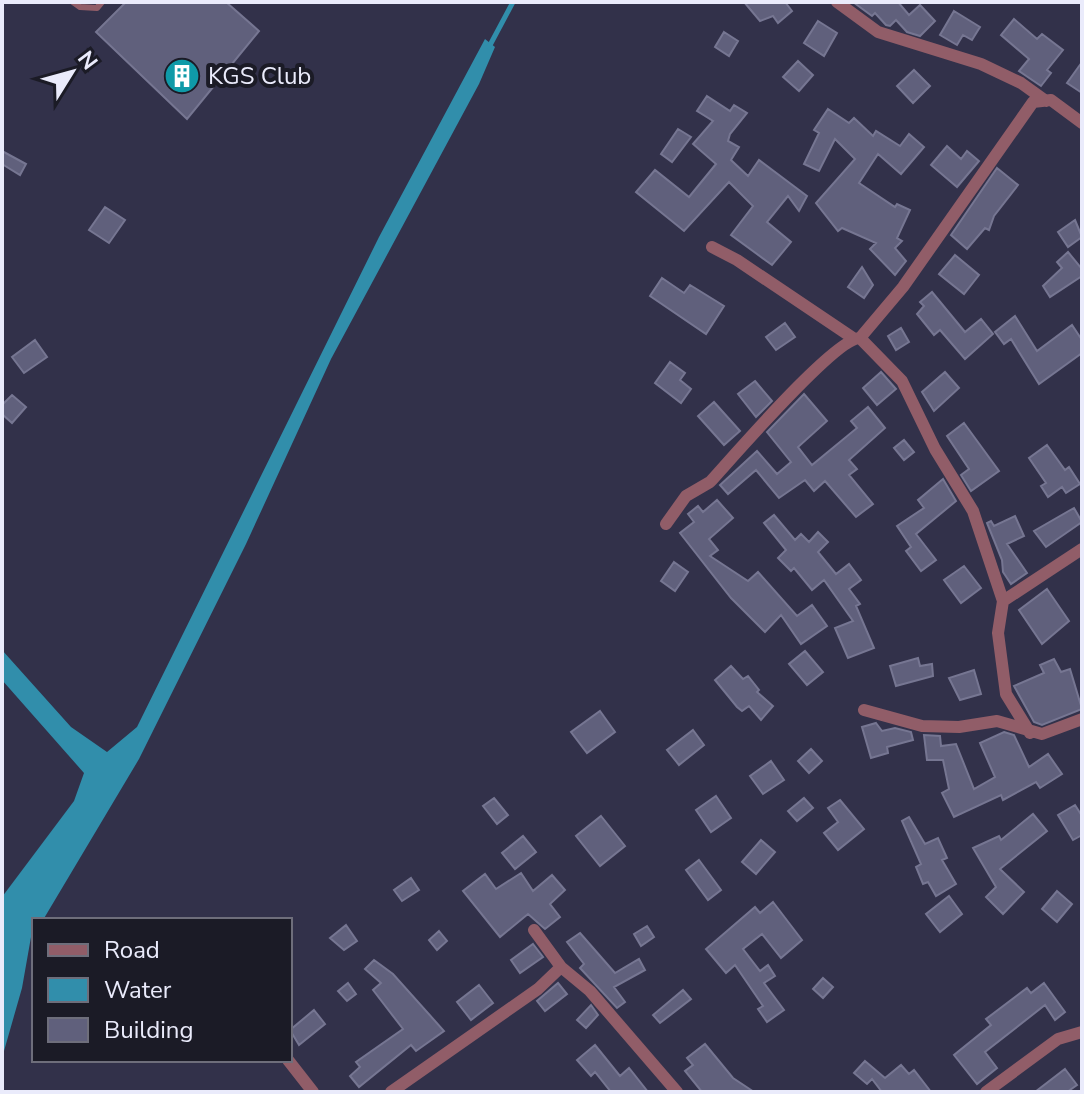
<svg xmlns="http://www.w3.org/2000/svg" width="1084" height="1094" viewBox="0 0 1084 1094" font-family="'Nunito Sans',sans-serif">
  <style>
    .water { fill: #318eab }
    .lines { fill: none; stroke-linecap: round; stroke-linejoin: round }
    .stream { stroke: #318eab; stroke-width: 5 }
    .building { fill: #60607c; stroke: #767692; stroke-width: 2 }
    .lane { stroke: #915d68; stroke-width: 6 }
    .street { stroke: #915d68; stroke-width: 12 }
    .labels { text-anchor: middle; stroke-width: 8; stroke-linejoin: round; paint-order: stroke }
    .poi-label { font-size: 24px; fill: #eaebfb; stroke: #1b1b26; text-anchor: start }
  </style>
  <rect width="100%" height="100%" fill="#32314a"/>
  <path class="water" d="M485,39L495,47L479,84L331,359L246,544L139,759L43,920H34L22,988L2,1058V897L74,801L84,773L2,680V650L71,727L107,752L137,727L379,237Z"/>
  <g class="lines">
    <path class="stream" d="M489,47L513,2"/>
  </g>
  <path class="building" d="M126,2H226L259,31L187,119L96,32Z
    M744,2H785L792,11L778,23L773,16L760,21Z
    M853,2H898L909,15L920,5L935,21L920,36L907,32L896,20L890,26L886,25L875,13L872,16Z
    M954,11L980,27L972,40L963,35L957,45L940,35Z
    M1014,19L1037,39L1042,34L1063,50L1047,70L1051,73L1041,86L1019,71L1029,59L1001,35Z
    M818,21L837,33L824,56L804,43Z
    M724,32L738,41L729,56L715,47Z
    M798,61L813,75L799,91L783,77Z
    M1082,62V93L1067,83Z
    M914,70L930,86L913,103L897,86Z
    M707,96L730,111L734,105L747,113L730,134L728,141L739,147L731,160L748,176L759,160L807,196L799,211L788,196L767,222L791,242L772,265L731,235L753,206L729,182L684,231L636,192L655,170L689,197L716,164L693,144L713,121L697,111Z
    M828,109L849,123L854,118L873,136L876,131L900,146L909,134L924,147L901,174L878,154L859,183L895,207L897,204L910,210L897,238L902,241L895,248L906,261L895,275L870,249L876,243L842,228L838,231L816,203L855,159L835,139L819,171L804,164L819,133L814,130Z
    M678,129L691,137L672,162L661,154Z
    M947,146L961,159L967,151L979,161L957,187L931,165Z
    M2,151L26,164L20,175L2,164Z
    M997,168L1018,185L994,216L989,230L985,228L967,249L951,235Z
    M105,207L125,220L109,243L89,230Z
    M1075,220L1082,237L1068,247L1058,232Z
    M1068,252L1082,269V276L1050,297L1043,286L1062,268L1057,262Z
    M955,255L979,275L964,294L939,274Z
    M862,267L873,285L864,298L848,287Z
    M662,278L684,293L690,285L724,306L706,334L650,296Z
    M932,292L965,332L981,319L993,334L965,359L940,330L934,335L917,314L924,306L920,302Z
    M1015,316L1037,351L1072,325L1082,340V353L1039,384L1011,339L1004,344L995,332Z
    M785,323L795,337L776,350L766,337Z
    M901,328L909,342L896,350L888,336Z
    M35,340L47,357L24,373L12,357Z
    M670,362L685,373L680,380L691,389L681,403L655,383Z
    M881,372L896,389L877,405L863,388Z
    M945,372L959,388L934,411L922,392Z
    M755,381L772,401L756,417L738,394Z
    M804,394L827,421L798,447L812,465L857,428L851,421L868,407L885,428L849,460L857,469L849,475L873,504L856,517L825,481L814,491L805,480L779,498L756,470L728,494L720,485L757,451L777,474L791,462L767,432Z
    M12,395L26,407L12,423L2,414V405Z
    M714,402L740,431L724,445L698,416Z
    M964,423L999,471L971,491L961,475L969,469L947,436Z
    M904,440L914,452L904,460L894,448Z
    M1047,445L1065,470L1069,467L1080,484L1066,493L1062,487L1048,497L1041,486L1046,483L1029,458Z
    M943,479L956,501L916,534L936,560L921,571L906,551L911,547L897,526L924,508L918,500Z
    M717,500L733,518L709,539L718,550L710,556L748,581L758,572L797,616L812,605L827,626L801,644L781,615L765,632L731,598L680,533L694,522L688,514L698,506L703,512Z
    M1074,508L1082,522L1046,547L1034,531Z
    M774,515L795,540L801,534L809,542L818,532L828,542L818,552L836,574L849,564L861,580L849,589L860,604L856,606L874,648L848,658L835,628L853,621L824,580L812,590L794,568L791,571L778,558L786,550L764,523Z
    M1015,516L1024,536L1007,544L1027,573L1011,584L1003,572L1002,560L987,523L991,521L994,526Z
    M674,562L688,572L675,591L661,581Z
    M964,566L981,588L961,603L944,580Z
    M1047,589L1069,621L1042,644L1019,610Z
    M805,651L823,672L807,685L789,664Z
    M918,658L920,666L932,664L933,676L896,686L890,666Z
    M1054,659L1061,672L1070,669L1082,709L1042,725L1034,722L1014,686L1044,673L1040,665Z
    M731,666L743,679L748,676L759,690L757,692L773,706L761,720L749,706L742,711L737,707L715,680Z
    M974,670L981,694L960,700L949,678Z
    M600,711L615,732L587,753L571,732Z
    M876,723L882,731L895,728L911,732L913,740L887,747L888,753L871,758L862,727Z
    M693,730L704,745L679,765L667,750Z
    M1004,732L1014,735L1029,767L1048,754L1062,774L1040,788L1036,782L1003,800L1001,795L954,817L942,793L949,789L943,760H927L924,735L940,736L941,746L956,744L974,789L995,777L980,743Z
    M811,749L822,761L809,773L798,761Z
    M771,761L784,780L763,794L750,776Z
    M716,796L731,818L711,832L696,810Z
    M494,798L508,815L497,824L483,806Z
    M804,798L813,808L797,821L788,811Z
    M840,800L864,829L838,850L824,833L838,822L828,808Z
    M1075,805L1082,816V835L1073,840L1058,815Z
    M1033,814L1047,831L1000,869L1024,892L1003,914L986,897L996,887L973,848L999,836L1001,840Z
    M601,816L625,846L600,866L576,836Z
    M909,817L925,844L938,838L947,858L942,860L956,884L936,896L928,882L923,884L916,867L921,864L902,821Z
    M523,836L536,852L515,869L502,853Z
    M761,840L775,852L756,874L742,862Z
    M699,860L721,890L708,900L686,870Z
    M521,873L533,891L552,875L565,890L550,904L560,917L545,929L528,914L500,937L463,891L485,874L496,889Z
    M411,878L419,890L402,901L394,890Z
    M1057,891L1072,904L1057,922L1042,909Z
    M949,896L962,914L940,932L926,914Z
    M773,902L802,940L781,958L762,934L743,949L760,971L768,965L775,976L764,983L784,1010L767,1022L758,1009L763,1006L735,965L726,973L706,949L755,907L760,913Z
    M346,925L357,941L344,950L330,938Z
    M647,926L654,937L641,946L634,934Z
    M439,931L447,941L437,950L429,940Z
    M580,933L615,973L639,959L645,970L614,987L625,1002L617,1008L580,968L584,964L567,942Z
    M533,944L543,957L520,973L511,960Z
    M374,960L393,974L444,1031L416,1051L411,1045L359,1087L350,1076L360,1067L356,1062L403,1029L373,990L381,983L365,969Z
    M823,978L833,987L823,998L813,989Z
    M348,983L356,994L347,1001L338,991Z
    M558,983L567,994L545,1011L537,1001Z
    M1044,983L1065,1012L1055,1020L1045,1005L985,1052L997,1068L977,1084L954,1055L991,1025L986,1019L1027,988L1031,993Z
    M479,985L493,1003L471,1020L457,1002Z
    M683,990L691,999L660,1023L653,1015Z
    M591,1005L598,1015L586,1028L577,1020Z
    M314,1010L325,1024L299,1045L290,1030Z
    M705,1044L733,1078L754,1092H702L685,1071L693,1065L687,1058Z
    M595,1045L620,1076L629,1068L648,1092H611L595,1072L591,1076L577,1060Z
    M865,1061L885,1078L901,1065L909,1074L914,1070L931,1092H882L872,1079L867,1084L854,1073Z
    M1065,1069L1077,1085L1067,1092H1035Z"/>
  <g class="lines">
    <path class="lane" d="M73,2L80,7L97,8L102,2"/>
    <path class="street" d="M837,2L878,32L981,64L1021,83L1046,101
      M712,247L737,260L853,338
      M860,338L902,381L935,449L973,511L1003,601
      M666,524L686,496L710,482C733,457 835,338 860,338L903,287L1033,102L1051,100L1082,123
      M864,710L922,726L959,727L997,721L1042,734L1082,719
      M1030,733L1006,694L998,633L1003,601L1082,549
      M534,930L561,967
      M288,1060L313,1092
      M391,1092L538,989L561,967L590,991L677,1092
      M986,1092L1058,1039L1082,1032"/>
  </g>
  <defs>
    <symbol id="building-disc" viewBox="-11 -11 22 22"><circle r="9.5" fill="#0f9aa8" stroke="#1b1b26"/><path d="M-4-6H4V6H1V3H-1V6H-4ZM-2.5-4.3h1.7v1.8h-1.7ZM.8-4.3h1.7v1.8H.8ZM-2.5-1h1.7V.8h-1.7ZM.8-1h1.7V.8H.8Z" fill="#fff"/></symbol>
  </defs>
  <g fill-rule="evenodd">
    <use href="#building-disc" x="162" y="56" width="40" height="40"/>
  </g>
  <g class="labels">
    <g class="poi-label">
      <text x="208" y="84">KGS Club</text>
    </g>
  </g>
  <rect width="1084" height="1094" fill="none" stroke="#eaebfb" stroke-width="8"/>
  <rect x="32" y="918" width="260" height="144" fill="#1b1b26" stroke="#6e6e7b" stroke-width="2"/>
  <rect x="48" y="944" width="40" height="12" fill="#915d68" stroke="#6e6e7b" stroke-width="2"/>
  <text x="104" y="958" font-size="24" fill="#eaebfb">Road</text>
  <rect x="48" y="978" width="40" height="24" fill="#318eab" stroke="#6e6e7b" stroke-width="2"/>
  <text x="104" y="998" font-size="24" fill="#eaebfb">Water</text>
  <rect x="48" y="1018" width="40" height="24" fill="#60607c" stroke="#6e6e7b" stroke-width="2"/>
  <text x="104" y="1038" font-size="24" fill="#eaebfb">Building</text>
  <g transform="translate(72 72) rotate(53)" stroke="#1b1b26" stroke-width="6" paint-order="stroke">
  <path d="M0-6L14 30L0 20L-14 30Z" fill="#eaebfb"/>
  <text y="-12" font-size="22" font-weight="bold" text-anchor="middle" fill="#eaebfb">N</text>
  </g>
</svg>
